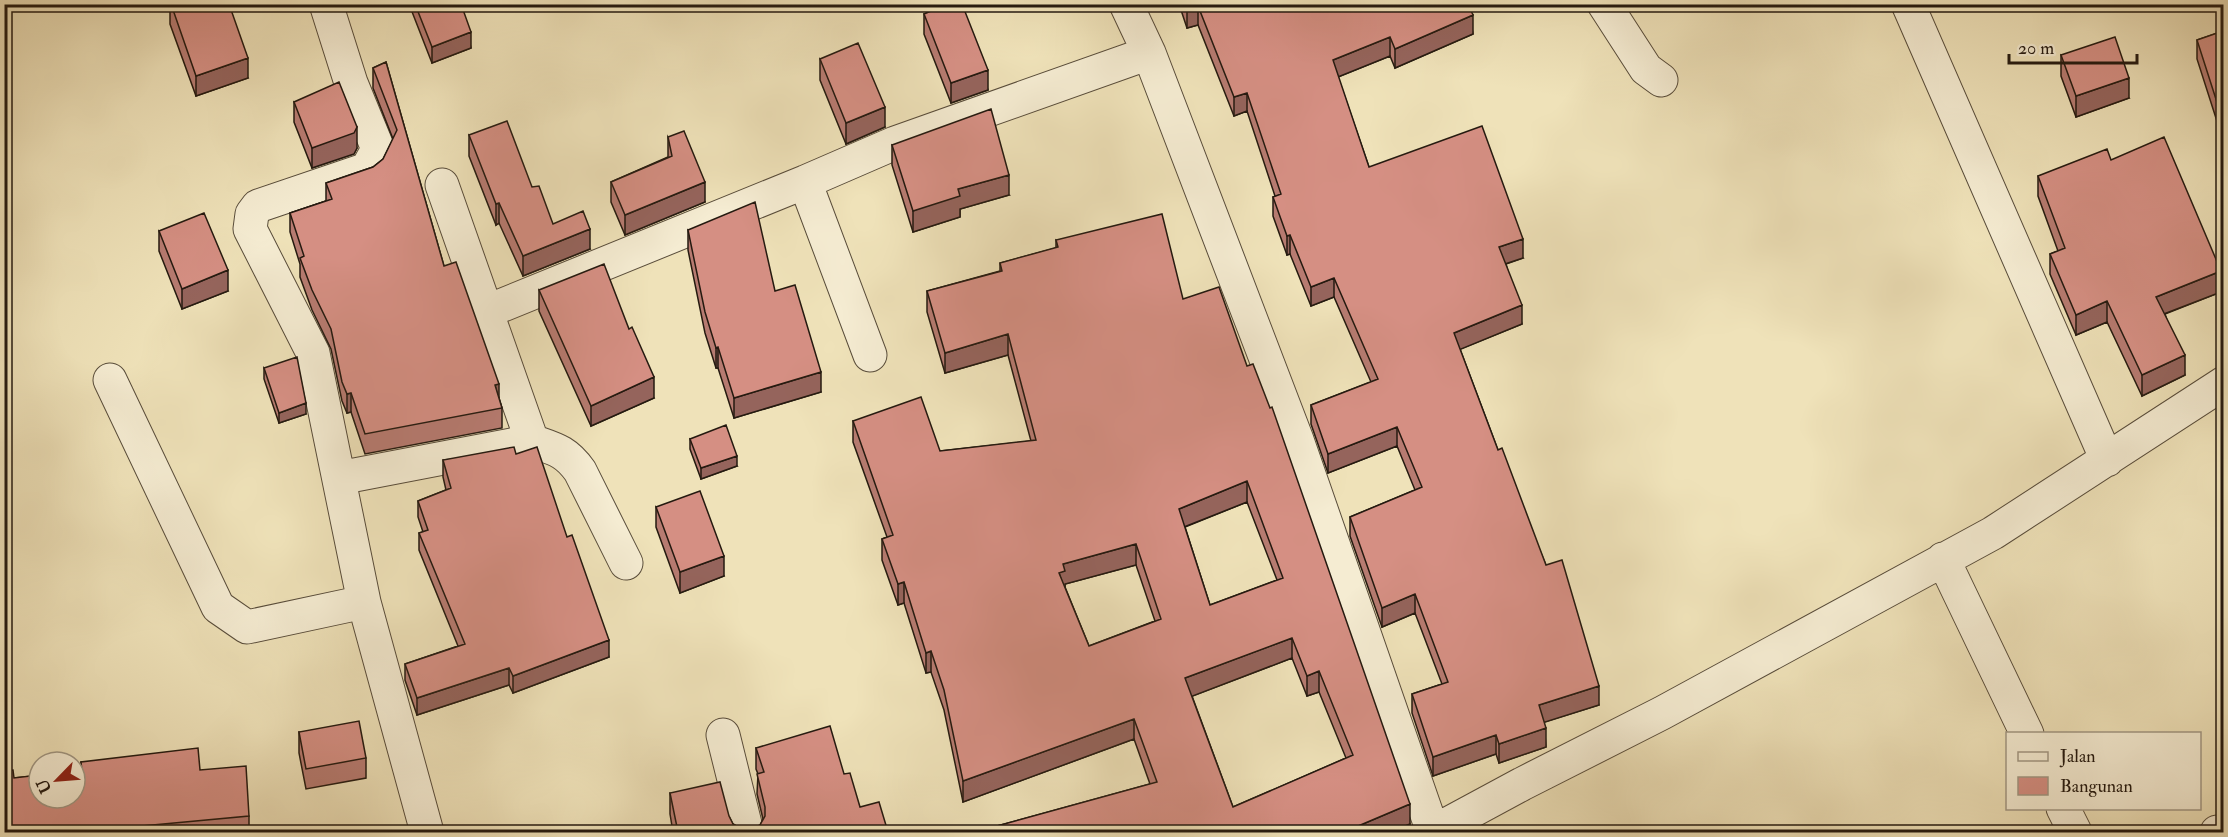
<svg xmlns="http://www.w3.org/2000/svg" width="2228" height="837" viewBox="0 0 2228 837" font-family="'IM FELL Double Pica',serif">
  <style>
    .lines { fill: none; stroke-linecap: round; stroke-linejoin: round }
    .minor-casing { stroke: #584c3a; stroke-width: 35 }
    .minor { stroke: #f5ecd2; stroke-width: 33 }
    .wall { fill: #b77b71; stroke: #251a10; stroke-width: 1.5; fill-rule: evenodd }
    .shaded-wall { fill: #95645c; stroke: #251a10; stroke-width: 1.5 }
    .building { fill: #d58f83; stroke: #251a10; stroke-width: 1.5; fill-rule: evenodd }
  </style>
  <rect width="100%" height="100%" fill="#efe2b9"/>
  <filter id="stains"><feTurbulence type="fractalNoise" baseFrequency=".00333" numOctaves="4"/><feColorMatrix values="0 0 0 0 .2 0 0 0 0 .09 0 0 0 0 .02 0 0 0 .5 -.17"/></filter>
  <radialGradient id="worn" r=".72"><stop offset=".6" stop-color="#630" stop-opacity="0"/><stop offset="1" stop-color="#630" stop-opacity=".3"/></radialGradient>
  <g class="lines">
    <defs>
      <path id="minor" d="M326,4L351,83L378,149L367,169L258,206L252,214L250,229L313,353L364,602L427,832
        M1126,4L1149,53L1297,440L1433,832
        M1604,4L1646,69L1661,80
        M1908,4L2107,460
        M805,182L870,355
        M442,185L532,441
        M488,311L805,182L895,143L1149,53
        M110,380L218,607L247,627L364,602
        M339,478L532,441C555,449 566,451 580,471L626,563
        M1943,559L2027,734
        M723,735L747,832
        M2063,808L2075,832
        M1433,832L1522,784L1662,713L1993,533L2224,383
        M2217,832L2224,831"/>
    </defs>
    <use href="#minor" class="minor-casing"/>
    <use href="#minor" class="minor"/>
  </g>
  <path class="wall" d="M170,4L248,78L196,96L170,24Z
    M409,4H461L471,48L432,63Z
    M981,4L964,11L988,90L951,103L924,34V14Z
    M1179,4H1468L1473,34L1395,68L1390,56L1338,77L1369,167L1523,258L1506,264L1522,324L1460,349L1498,450L1546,565L1599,705L1544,722L1546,747L1499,763L1496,754L1433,776L1412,713V694L1442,684L1415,613L1382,627L1350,536V517L1415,490L1397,446L1328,473L1311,424V405L1371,382L1334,297L1311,306L1290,254L1287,255L1273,216V197L1275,196L1247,111L1234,116L1198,25L1187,28Z
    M2223,31V140L2197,59V40Z
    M2061,55L2129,98L2076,117L2061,76Z
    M820,59L885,127L846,144L820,80Z
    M386,62L444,266L499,398L502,408V428L365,454L351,412L347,413L342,401L331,349L312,310L300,277V264L290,232V213L326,201V183L373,167L383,159L393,139L373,88V68Z
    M294,102L357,148L354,154L312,168L294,122Z
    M469,135L532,187L553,224L590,249L523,276L499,223L496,225L469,156Z
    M668,137L705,202L625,235L611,202V182L668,157Z
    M892,145L1009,195L960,209V217L913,232L892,165Z
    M2111,160L2221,292L2165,314L2185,375L2142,396L2107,322L2076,335L2050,274V254L2058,251L2038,196V176Z
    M688,230L775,291L821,392L734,418L718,368H716L705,333L688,250Z
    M159,231L228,291L182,309L159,251Z
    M1056,240L1183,299L1410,824L975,832L1150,784L1134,739L963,802L944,710L931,672L926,673L904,603L898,605L882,560V539L887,537L853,442V421L940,451L1031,441L1008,355L945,373L927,312V291L1000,271V263L1056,248ZM1247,502L1277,580L1210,605L1185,527ZM1136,565L1155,621L1089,646L1065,587V584ZM1292,658L1307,696L1319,692L1346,758L1233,807L1192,696Z
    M539,290L654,398L591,426L539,311Z
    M264,368L306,414L279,423L264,379Z
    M690,439L737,466L701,479L690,449Z
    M516,454L567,537L609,657L513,693L509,685L417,715L405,680V664L458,646L419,550V533L423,532L418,517V501L446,490L443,477V460Z
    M656,507L724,576L680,593L656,527Z
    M299,732L366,758V778L306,789L299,753Z
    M756,748L844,774L860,807L888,832H673L670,814V793L729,816L733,824L741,829L752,830L760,825L763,819L757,794L758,774L756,769Z
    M81,762L200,770L249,816V832H4L14,778L81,771Z"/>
  <path class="shaded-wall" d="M959,4H981L959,13Z
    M1198,6V25L1187,28V9Z
    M1473,15V34L1395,68V49Z
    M471,32V48L432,63V47Z
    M1390,37V56L1333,79V60Z
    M248,58V78L196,96V76Z
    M988,70V90L951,103V83Z
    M2129,78V98L2076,117V96Z
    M1247,93V111L1234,116V97Z
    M885,107V127L846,144V123Z
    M357,127V148L354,154L312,168V148Z
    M1009,175V195L960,209V217L913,232V211L958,189Z
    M705,182V202L625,235V215Z
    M499,203V223L496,225V204Z
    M590,229V249L523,276V256Z
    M1290,235V254L1287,255V236Z
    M1523,239V258L1499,266V247Z
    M228,270V291L182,309V289Z
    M2221,271V292L2156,317V297Z
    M1334,278V297L1311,306V287Z
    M2107,301V322L2076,335V315Z
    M1522,305V324L1454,352V333Z
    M1008,334V355L945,373V353Z
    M718,347V368H716V348Z
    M2185,355V375L2142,396V375Z
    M821,372V392L734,418V398Z
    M654,377V398L591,426V406Z
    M499,384V403L495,385Z
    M351,393V412L347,413V394Z
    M306,403V414L279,423V413Z
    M1397,427V446L1328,473V454Z
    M737,456V466L701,479V468Z
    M1247,481V502L1179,529V509Z
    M1136,544V565L1065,584V591L1059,573L1063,564Z
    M724,556V576L680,593V572Z
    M904,582V603L898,605V584Z
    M1415,594V613L1382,627V608Z
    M1292,638V658L1185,699V678Z
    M609,640V657L513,693V676Z
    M931,651V672L926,673V653Z
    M509,668V685L417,715V698Z
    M1319,671V692L1307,696V676Z
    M1599,686V705L1539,724V705Z
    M1134,719V739L963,802V781Z
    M1546,728V747L1499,763V744Z
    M1496,735V754L1433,776V757Z
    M1410,804V824L1391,832H1344Z"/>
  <path class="building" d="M171,4H229L248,58L196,76Z
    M415,4H461L471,32L432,47Z
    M947,4H962L988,70L951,83L924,14Z
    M1186,4H1468L1473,15L1395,49L1390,37L1333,60L1369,167L1482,126L1523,239L1499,247L1522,305L1454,333L1498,450L1502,448L1546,565L1562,560L1599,686L1539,705L1546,728L1499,744L1496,735L1433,757L1412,694L1448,682L1415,594L1382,608L1350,517L1422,487L1397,427L1328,454L1311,405L1378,379L1334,278L1311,287L1290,235L1287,236L1273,197L1281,194L1247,93L1234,97L1198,6L1187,9Z
    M2223,31V121L2197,40Z
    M2115,37L2129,78L2076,96L2061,55Z
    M858,43L885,107L846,123L820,59Z
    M386,62L444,266L456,262L499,384L495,385L502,408L365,434L351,393L347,394L342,382L331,329L312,290L300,258L304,256L290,213L332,199L326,183L373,167L383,159L397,130L373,68Z
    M339,82L357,127L354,133L312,148L294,102Z
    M991,109L1009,175L958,189L960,196L913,211L892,145Z
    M507,121L532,187L539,186L553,224L583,211L590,229L523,256L499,203L496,204L469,135Z
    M684,131L705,182L625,215L611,182L672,156L668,137Z
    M2164,137L2221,271L2156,297L2185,355L2142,375L2107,301L2076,315L2050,254L2065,248L2038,176L2107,149L2111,160Z
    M755,202L775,291L795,285L821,372L734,398L718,347L716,348L705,312L688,230Z
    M204,213L228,270L182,289L159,231Z
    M1162,214L1183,299L1219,287L1247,366L1253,364L1270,408L1272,407L1410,804L1344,832H975L1157,782L1134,719L963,781L944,690L931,651L926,653L904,582L898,584L882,539L893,535L853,421L921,397L940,451L1036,440L1008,334L945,353L927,291L1002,271L1000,263L1058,247L1056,240ZM1247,481L1283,578L1210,605L1179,509ZM1136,544L1161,619L1089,646L1059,573L1065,571L1063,564ZM1292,638L1307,676L1319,671L1353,755L1233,807L1185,678Z
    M604,264L629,329L632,327L654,377L591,406L539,290Z
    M297,357L306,403L279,413L264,368Z
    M726,425L737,456L701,468L690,439Z
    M514,447L516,454L537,447L567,537L572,535L609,640L513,676L509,668L417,698L405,664L465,644L419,533L428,530L418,501L451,488L443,460Z
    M700,491L724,556L680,572L656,507Z
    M359,721L366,758L306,769L299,732Z
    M830,726L844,774L850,773L860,807L879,802L888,832H831L830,831L824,832H678L670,793L720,782L729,816L733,824L741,829L752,830L760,825L765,816V807L757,774L764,772L756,748Z
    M198,748L200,770L246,766L249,816L131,827L94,832H4V771L13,770L14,778L39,775V798H75V771H82L81,762Z"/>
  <rect width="2228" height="837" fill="none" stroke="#efe2b9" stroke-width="24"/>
  <rect x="6" y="6" width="2216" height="825" fill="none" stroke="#251a10" stroke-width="3"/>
  <rect x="12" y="12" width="2204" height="813" fill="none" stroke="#251a10" stroke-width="1.5"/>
  <rect x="2006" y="732" width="195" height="78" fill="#f5ecd2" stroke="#a29884" stroke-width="1.5"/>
  <rect x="2018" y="752" width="30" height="9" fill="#f5ecd2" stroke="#a29884" stroke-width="1.5"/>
  <text x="2060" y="762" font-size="18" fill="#251a10">Jalan</text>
  <rect x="2018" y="777" width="30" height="18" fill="#d58f83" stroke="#a29884" stroke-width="1.5"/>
  <text x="2060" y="792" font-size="18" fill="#251a10">Bangunan</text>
  <g transform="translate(57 780) rotate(245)"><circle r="28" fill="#f5ecd2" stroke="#a29884" stroke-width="1.5"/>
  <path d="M0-4.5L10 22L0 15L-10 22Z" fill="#8f2418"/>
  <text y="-9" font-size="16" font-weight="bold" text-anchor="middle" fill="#251a10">U</text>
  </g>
  <path d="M2009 54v9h128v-9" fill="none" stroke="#251a10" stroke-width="3"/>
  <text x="2018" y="54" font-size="18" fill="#251a10" stroke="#f5ecd2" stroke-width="4.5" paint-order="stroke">20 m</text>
  <rect width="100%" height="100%" filter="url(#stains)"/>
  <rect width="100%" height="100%" fill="url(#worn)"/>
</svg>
